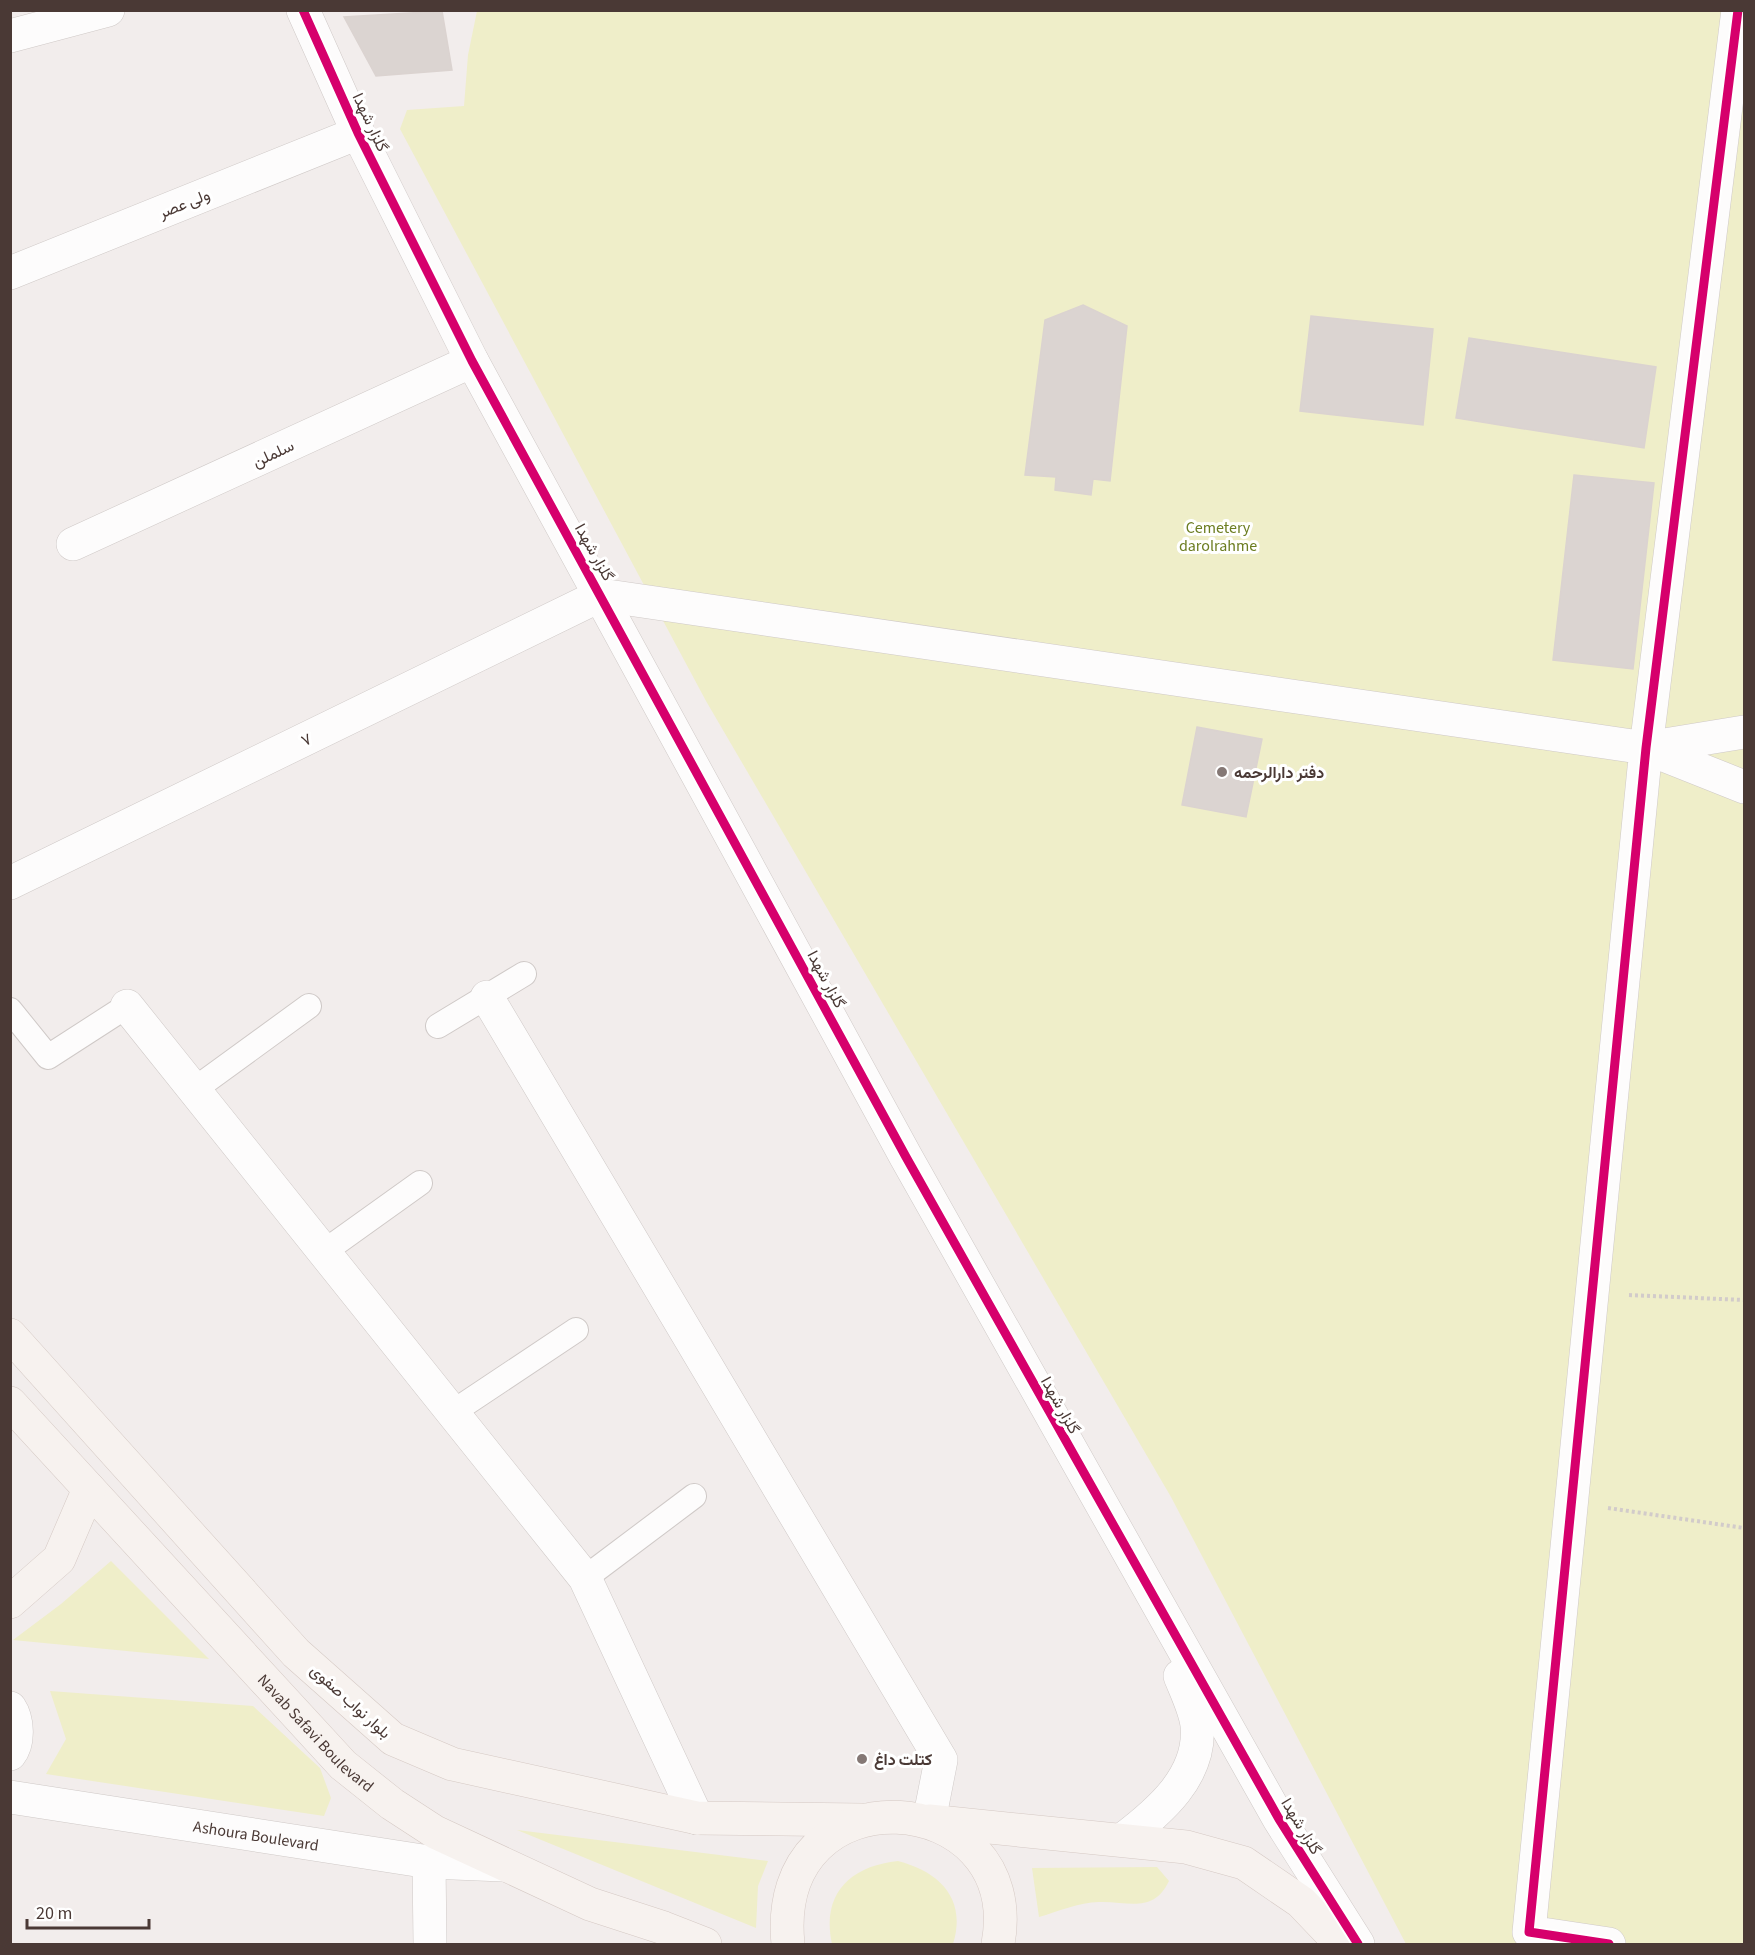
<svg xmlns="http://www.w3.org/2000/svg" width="1755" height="1955" viewBox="0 0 1755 1955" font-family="'Source Sans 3',Vazirmatn,sans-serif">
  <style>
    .green { fill: #efeec9 }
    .building { fill: #dbd4d1; stroke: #dbd3d0; stroke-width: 1.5 }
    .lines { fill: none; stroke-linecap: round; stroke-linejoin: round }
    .service-casing { stroke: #cfc9c7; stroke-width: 26 }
    .minor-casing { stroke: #cfc9c7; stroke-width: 34 }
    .tertiary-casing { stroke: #cfc9c7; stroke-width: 34 }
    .secondary-casing { stroke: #d5c9c4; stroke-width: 34 }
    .path { stroke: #d2cbca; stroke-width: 4; stroke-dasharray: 3 3; stroke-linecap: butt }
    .service { stroke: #fdfcfc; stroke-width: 24 }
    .minor { stroke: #fdfcfc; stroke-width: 33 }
    .tertiary { stroke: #fdfcfc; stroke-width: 33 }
    .secondary { stroke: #f7f2ef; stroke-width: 33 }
    .cycleway-casing { stroke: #fff; stroke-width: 13 }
    .cycleway { stroke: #d6006c; stroke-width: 9 }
    .poi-dot { fill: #857875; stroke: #fff; stroke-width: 2 }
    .labels { text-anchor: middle; stroke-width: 6; stroke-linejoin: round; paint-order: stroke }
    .street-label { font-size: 16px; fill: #4a3935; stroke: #fff }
    .park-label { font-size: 16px; fill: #6c7d21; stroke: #fff }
    .poi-label { font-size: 16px; font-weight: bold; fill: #4a3935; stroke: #fff; text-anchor: start }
  </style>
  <rect width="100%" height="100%" fill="#f2edec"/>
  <path class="green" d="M477,11H1744V1944H1406L1171,1497L706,701L400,129L407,110L464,106L468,55Z
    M111,1561L209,1659L13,1640L61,1604Z
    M50,1691L253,1706L320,1768L331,1798L324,1816L46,1774L66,1739Z
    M517,1830L768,1861L758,1886L756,1928Z
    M898,1861C940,1872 967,1899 953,1944H832C821,1894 850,1866 898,1861Z
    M1157,1867L1169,1881C1153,1914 1129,1901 1099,1902C1079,1902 1057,1912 1039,1917L1032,1868Z"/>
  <path class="building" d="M442,11L452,70L376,76L344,17Z
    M1083,305L1127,326L1110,481L1093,479L1091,495L1055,490L1056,477L1025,475L1045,320Z
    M1311,316L1433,329L1423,425L1300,411Z
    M1469,338L1656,367L1644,448L1456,418Z
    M1574,475L1654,483L1633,669L1553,660Z
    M1197,727L1262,739L1246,817L1182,805Z"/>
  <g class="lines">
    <defs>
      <path id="service" d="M10,1010L48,1057L127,1006
        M438,1026L524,974
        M195,1089L309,1006
        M325,1251L420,1183
        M453,1412L576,1330
        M585,1578L694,1496"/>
      <path id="minor" d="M10,36L108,10
        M10,273L358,133
        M73,544L472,361
        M1646,748L1744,732
        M10,883L601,595L1646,748L1744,787
        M487,997L941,1760L929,1821
        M127,1006L585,1578L697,1818
        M429,1862L430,1944
        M1609,1944L1529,1932L1646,748L1738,10"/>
      <g id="tertiary">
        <path d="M303,10L358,133L472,361L906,1157L1279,1819L1358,1944"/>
        <path d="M10,1708C18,1720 19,1743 10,1754"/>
        <path id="s1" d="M10,1797L429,1862L503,1865"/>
        <path d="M1122,1840C1159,1812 1202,1776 1197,1725C1195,1709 1186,1691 1180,1676"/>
      </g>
      <g id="secondary">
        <path d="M10,1335L296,1653L393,1739L452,1764L697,1818L862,1820"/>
        <path id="s2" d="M10,1403L343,1765L392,1804L435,1832L590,1904L664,1928L705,1944"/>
        <path d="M10,1602L59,1559L89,1489"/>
        <path d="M929,1821L1186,1847L1244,1863L1301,1902L1341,1944"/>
        <path d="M788,1944C770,1766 1027,1784 998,1944"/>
      </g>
    </defs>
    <use href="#service" class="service-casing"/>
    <use href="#minor" class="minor-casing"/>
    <use href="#tertiary" class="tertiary-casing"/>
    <use href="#secondary" class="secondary-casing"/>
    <path class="path" d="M1629,1295L1744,1300
      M1608,1508L1744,1528"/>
    <use href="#service" class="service"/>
    <use href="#minor" class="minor"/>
    <use href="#tertiary" class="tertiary"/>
    <use href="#secondary" class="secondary"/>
    <defs>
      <path id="cycleway" d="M303,10L358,133L472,361L906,1157L1279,1819L1358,1944
        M1609,1944L1529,1932L1646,748L1738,10"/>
    </defs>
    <use href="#cycleway" class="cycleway-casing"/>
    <use href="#cycleway" class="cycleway"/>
  </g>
  <g class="poi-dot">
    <circle cx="1222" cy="772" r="6"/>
    <circle cx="862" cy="1759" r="6"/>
  </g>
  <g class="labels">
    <g class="street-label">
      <text transform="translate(371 122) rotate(65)" y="6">گلزار شهدا</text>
      <text transform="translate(184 203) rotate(-22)" y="6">ولی عصر</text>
      <text transform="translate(273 453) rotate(-25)" y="6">سلملن</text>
      <text transform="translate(595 552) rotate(61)" y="6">گلزار شهدا</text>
      <text transform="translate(306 739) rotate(-26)" y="6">۷</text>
      <text transform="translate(827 979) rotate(62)" y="6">گلزار شهدا</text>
      <text transform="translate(1061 1405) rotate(61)" y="6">گلزار شهدا</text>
      <text transform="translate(351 1701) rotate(42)" y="6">بلوار نواب صفوی</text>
      <text dy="6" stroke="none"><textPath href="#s2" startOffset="450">Navab Safavi Boulevard</textPath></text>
      <text transform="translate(1302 1826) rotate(59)" y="6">گلزار شهدا</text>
      <text dy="6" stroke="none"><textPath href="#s1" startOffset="249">Ashoura Boulevard</textPath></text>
    </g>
    <g class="park-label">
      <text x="1218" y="533">Cemetery<tspan x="1218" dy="18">darolrahme</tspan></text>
    </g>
    <g class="poi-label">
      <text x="1234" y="778">دفتر دارالرحمه</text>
      <text x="874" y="1765">کتلت داغ</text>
    </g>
  </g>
  <rect width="1755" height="1955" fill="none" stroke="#4a3935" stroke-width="24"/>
  <path d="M27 1919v9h122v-9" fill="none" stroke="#4a3935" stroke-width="3"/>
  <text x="36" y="1919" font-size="18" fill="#4a3935" stroke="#ffffff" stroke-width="4.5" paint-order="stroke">20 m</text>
</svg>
